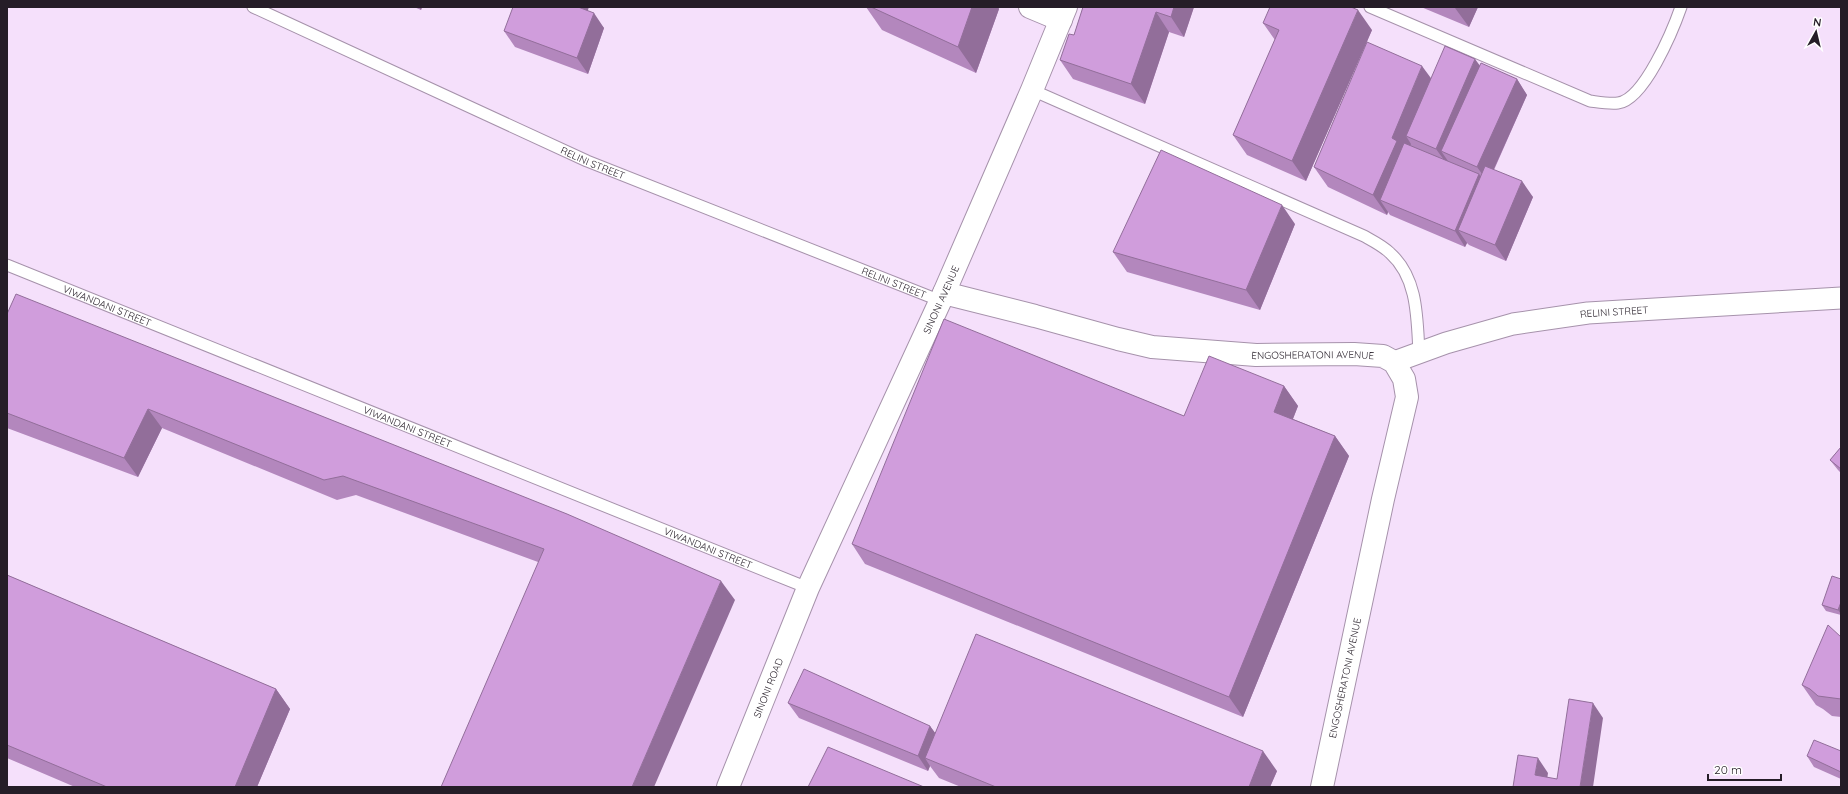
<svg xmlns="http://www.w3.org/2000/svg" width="1848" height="794" font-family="Quicksand,sans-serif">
	<rect width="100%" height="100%" fill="#f5e0fb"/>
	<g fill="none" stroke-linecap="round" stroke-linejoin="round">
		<defs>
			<g id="service">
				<path id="s1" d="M253,7L587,161L941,301"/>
				<path d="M1370,7L1590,101C1598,102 1609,104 1618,103C1644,100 1673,30 1681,7"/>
				<path d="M1032,90L1364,236C1373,241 1383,246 1390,253C1418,278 1417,318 1419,353"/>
				<path id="s2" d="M7,265L808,588"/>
			</g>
			<g id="minor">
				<path id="s3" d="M1394,362L1446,343L1513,324L1588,313L1841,298"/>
			</g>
			<g id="tertiary">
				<path d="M1030,7L1061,20"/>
				<path id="s4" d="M944,293L1035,316L1118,339L1152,347L1256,355L1354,354L1383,356L1394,362L1404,379L1407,397L1383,499L1322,787"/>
				<path id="s5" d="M728,787L808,588L944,293L1032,90L1066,7"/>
			</g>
		</defs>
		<use href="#service" stroke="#a692ab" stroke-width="13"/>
		<use href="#minor" stroke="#a692ab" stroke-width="23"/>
		<use href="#tertiary" stroke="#a692ab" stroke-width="24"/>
		<use href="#service" stroke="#fff" stroke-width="11"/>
		<use href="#minor" stroke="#fff" stroke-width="21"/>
		<use href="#tertiary" stroke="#fff" stroke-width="22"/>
	</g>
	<path fill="#b387bd" d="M414,7H422L421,10Z
		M866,7H998L999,9L976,73L882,30Z
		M1083,7H1194L1184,37L1169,32L1145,104L1073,79L1060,60L1074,35Z
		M1421,7H1478L1469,27Z
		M588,11L604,28L588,74L515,47L504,31Z
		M1263,23L1372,30L1306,181L1247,155L1233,135L1275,40Z
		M1480,66L1517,79L1527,95L1494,170L1533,197L1506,261L1469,245L1467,243L1465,247L1390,215L1388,212L1387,215L1328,187L1314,167L1431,79Z
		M1295,224L1260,310L1127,272L1113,252Z
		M7,314L735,600L538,562L356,495L337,500L162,428L138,477L7,428Z
		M1284,386L1298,406L1293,419L1335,436L1349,456L1243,717L865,564L852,544L1184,416Z
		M1841,447V473L1838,470L1830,460Z
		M7,575L276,689L290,709L257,787H75L7,758Z
		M1841,579V615L1826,611L1822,605Z
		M1841,636V717L1832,716L1823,709L1816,705L1802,685Z
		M788,703L930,726L935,733L1277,771L1270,787H961L939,778L930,766L928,771L799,718Z
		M1841,751V779L1814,767L1807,756Z"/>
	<path fill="#926e9a" d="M419,7H422L421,10Z
		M575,7H589L584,21Z
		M972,7H998L999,9L976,73L958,47Z
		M1174,7H1194L1184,37L1171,17Z
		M1456,7H1478L1469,27L1455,8Z
		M1358,10L1372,30L1306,181L1292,161Z
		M1156,12L1169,32L1145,104L1131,84Z
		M594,13L604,28L588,74L577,58Z
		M1475,59L1486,74L1441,151L1448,161L1447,164L1436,149Z
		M1422,66L1436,85L1406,136L1411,144L1407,155L1380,200L1388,212L1387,215L1373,195L1392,138Z
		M1517,79L1527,95L1488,182L1477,167Z
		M1479,174L1490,190L1458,230L1467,243L1465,247L1455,231Z
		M1522,181L1533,197L1506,261L1495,245Z
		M1282,205L1295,224L1260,310L1246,290Z
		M1284,386L1298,406L1288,431L1274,412Z
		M148,409L162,428L138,477L124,458Z
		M1335,436L1349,456L1243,717L1229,697Z
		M721,581L735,600L654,787H632Z
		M1841,602V614L1838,610Z
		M276,689L290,709L257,787H235Z
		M1593,703L1603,718L1593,787H1580Z
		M930,726L941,741L925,758L930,766L928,771L918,756Z
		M1263,751L1277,771L1270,787H1249Z
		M1538,758L1548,773L1546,787L1535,775Z"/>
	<path fill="#d09ddc" stroke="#926e9a" d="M513,7H578L594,13L577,58L504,31Z
		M871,7H972L958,47Z
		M1083,7H1174L1171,17L1156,12L1131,84L1060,60L1069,34L1074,35Z
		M1270,7H1351L1358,10L1292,161L1233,135L1279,30L1263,23Z
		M1367,42L1422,66L1392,138L1397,141L1373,195L1314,167Z
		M1445,46L1475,59L1436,149L1406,136Z
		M1481,63L1517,79L1477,167L1441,151Z
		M1404,143L1479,174L1455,231L1380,200Z
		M1161,150L1282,205L1246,290L1113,252Z
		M1485,166L1522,181L1495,245L1458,230Z
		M16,294L567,514L721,581L632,787H441L544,549L343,476L324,480L148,409L124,458L7,413V314Z
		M944,319L1184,416L1209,356L1284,386L1274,412L1335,436L1229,697L852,544Z
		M1841,447V469L1830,460Z
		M7,575L276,689L235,787H107L7,745Z
		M1832,576L1841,579V602L1838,610L1822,605Z
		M1828,625L1841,637V636V699L1818,696L1810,689L1802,685Z
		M976,634L1263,751L1249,787H996L925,758Z
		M804,669L930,726L918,756L788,703Z
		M1569,699L1593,703L1580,787H1513L1518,755L1538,758L1535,775L1557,779Z
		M1814,740L1841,751V772L1807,756Z
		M828,747L924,787H808Z"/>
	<g text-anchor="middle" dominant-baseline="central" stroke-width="3" stroke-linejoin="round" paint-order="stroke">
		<g font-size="10" fill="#251d27" stroke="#fff">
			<text stroke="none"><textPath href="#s1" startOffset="374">RELINI STREET</textPath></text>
			<text stroke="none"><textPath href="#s1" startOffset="698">RELINI STREET</textPath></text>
			<text stroke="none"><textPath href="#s5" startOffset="532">SINONI AVENUE</textPath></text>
			<text stroke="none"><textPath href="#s2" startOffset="108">VIWANDANI STREET</textPath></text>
			<text stroke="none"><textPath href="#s3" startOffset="227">RELINI STREET</textPath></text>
			<text stroke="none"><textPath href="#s4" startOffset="376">ENGOSHERATONI AVENUE</textPath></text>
			<text stroke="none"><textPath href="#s2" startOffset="432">VIWANDANI STREET</textPath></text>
			<text stroke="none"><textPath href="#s2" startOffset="756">VIWANDANI STREET</textPath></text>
			<text transform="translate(1345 678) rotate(-78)">ENGOSHERATONI AVENUE</text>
			<text stroke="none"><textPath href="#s5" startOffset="107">SINONI ROAD</textPath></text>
		</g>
	</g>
	<rect width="1848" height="794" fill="none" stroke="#251d27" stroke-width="16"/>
	<g transform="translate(1816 32) rotate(8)" stroke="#ffffff" stroke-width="3" paint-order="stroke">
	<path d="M0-3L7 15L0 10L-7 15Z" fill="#251d27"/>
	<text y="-6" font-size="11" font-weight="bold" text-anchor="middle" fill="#251d27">N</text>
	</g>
	<path d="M1708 774v6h73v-6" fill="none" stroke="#251d27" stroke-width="2"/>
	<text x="1714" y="774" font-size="12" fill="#251d27" stroke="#ffffff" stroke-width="3" paint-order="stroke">20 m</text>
</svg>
